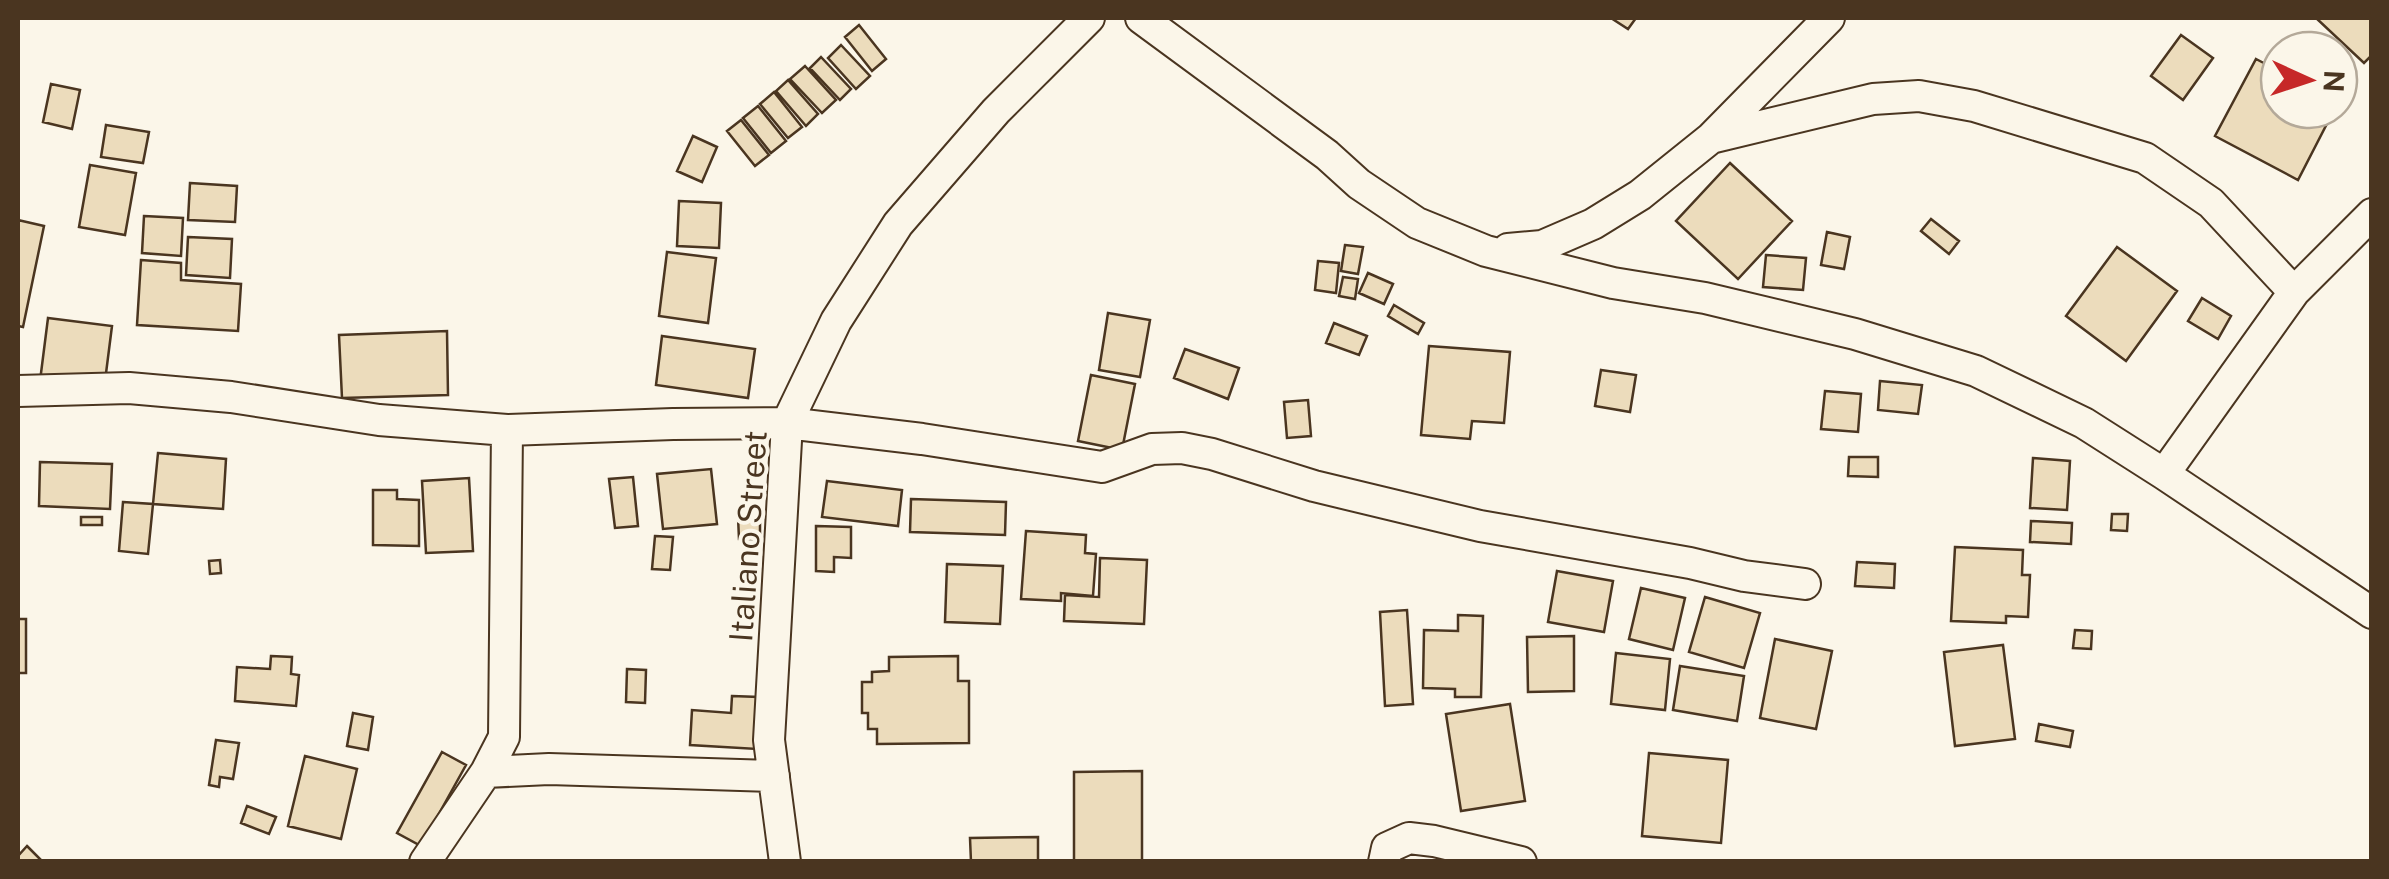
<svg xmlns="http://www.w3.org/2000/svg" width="2389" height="879" font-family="'Public Sans',sans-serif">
	<rect width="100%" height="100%" fill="#fbf6e9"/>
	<path fill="#ecdcbc" stroke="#4a3520" stroke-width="2.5" d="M1611,18H1636L1628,29Z
		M2316,18H2372V55L2364,63Z
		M859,25L886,59L872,71L845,37Z
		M2181,35L2213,58L2183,100L2151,76Z
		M841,45L870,76L856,89L828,58Z
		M821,57L851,89L840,100L810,68Z
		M2256,59L2279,71V110H2334L2298,180L2215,136Z
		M805,66L836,100L822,113L790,79Z
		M788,80L818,114L806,126L776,91Z
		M51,84L80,90L72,129L43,122Z
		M774,92L802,127L788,138L760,104Z
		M758,106L786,141L771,153L743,118Z
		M741,120L769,155L755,166L727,131Z
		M106,125L149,132L143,163L101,157Z
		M693,136L717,147L702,182L677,171Z
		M1730,163L1792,221L1738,279L1676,221Z
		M90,165L136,173L125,235L79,227Z
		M190,183L237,186L235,222L188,220Z
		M679,201L721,203L719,248L677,246Z
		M144,216L183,218L181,256L142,253Z
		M1931,219L1959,241L1949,254L1921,231Z
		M18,220L44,226L23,327L18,326Z
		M1827,232L1850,237L1844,269L1821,265Z
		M188,237L232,239L230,278L186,275Z
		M1345,245L1363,247L1358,274L1341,271Z
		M2117,247L2177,291L2126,361L2066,316Z
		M667,252L716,258L708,323L659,316Z
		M1766,255L1806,258L1803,290L1763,287Z
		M141,260L181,263V280L241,284L238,331L137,325Z
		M1318,261L1339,263L1336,293L1315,290Z
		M1368,273L1393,284L1384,304L1359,293Z
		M1343,277L1358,279L1355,299L1339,296Z
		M2202,298L2231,316L2218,339L2188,321Z
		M1394,305L1424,323L1418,334L1388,316Z
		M1108,313L1150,320L1140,377L1099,370Z
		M48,318L112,326L104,389L40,381Z
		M1334,323L1367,336L1359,355L1326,343Z
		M447,331L448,395L342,398L339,335Z
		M662,336L755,349L748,398L656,385Z
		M1429,346L1510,352L1504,423L1472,421L1470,439L1421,435Z
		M1185,349L1239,368L1228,399L1174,378Z
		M1601,370L1636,375L1630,412L1595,406Z
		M1091,375L1135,384L1122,450L1078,441Z
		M1880,381L1922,385L1918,414L1878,410Z
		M1825,391L1861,394L1858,432L1821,429Z
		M1308,400L1311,436L1287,438L1284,402Z
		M158,453L226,459L223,509L153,504Z
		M1849,457H1878V477L1848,476Z
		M2033,458L2070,461L2067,510L2030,508Z
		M40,462L112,464L110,509L39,506Z
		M711,469L717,524L663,529L657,474Z
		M633,477L638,526L615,528L609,479Z
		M469,478L473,551L426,553L422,481Z
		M827,481L902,490L898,526L822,517Z
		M373,490H397V499L419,500V546L373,545Z
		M911,499L1006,502L1005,535L910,532Z
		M123,502L153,504L148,554L119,551Z
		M2112,514H2128L2127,531L2111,530Z
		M81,517H102V525H81Z
		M738,517H760V539H739Z
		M2031,521L2072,523L2071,544L2030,542Z
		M816,526L851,527V558L834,557V572L816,571Z
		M1026,531L1086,535L1085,553L1096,554L1093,596L1061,593V601L1021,599Z
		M655,536L673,537L670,570L652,569Z
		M1955,547L2023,550L2022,575H2030L2028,617L2006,616V623L1951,621Z
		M1100,558L1147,560L1144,624L1064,621L1065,595L1099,597Z
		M220,560L221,573L210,574L209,561Z
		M1857,562L1895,564L1894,588L1855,586Z
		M947,564L1003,566L1000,624L945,622Z
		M1557,571L1613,581L1604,632L1548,622Z
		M1641,588L1685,598L1673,650L1629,639Z
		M1705,597L1760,613L1744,668L1689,652Z
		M1407,610L1413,704L1385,706L1380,612Z
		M1458,615L1483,616L1481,697H1455V689L1423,688L1424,630L1458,631Z
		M18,619H26V673H18Z
		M2075,630L2092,631L2091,649L2073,648Z
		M1574,636V691L1528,692L1527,637Z
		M1775,639L1832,651L1816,729L1760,718Z
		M2003,645L2015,739L1955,746L1944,652Z
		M1616,653L1670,659L1665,710L1611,704Z
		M271,656L292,657L291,674L299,675L296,706L235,701L237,667L270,669Z
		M958,656V681H969V743L877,744V729H868V713H862V682H872V672L889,671V657Z
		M1680,666L1744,676L1737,721L1673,710Z
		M627,669L646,670L645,703L626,702Z
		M732,696L759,697L757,749L690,745L692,710L731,713Z
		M1510,704L1525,801L1461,811L1446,714Z
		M353,713L373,717L368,750L347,746Z
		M2039,724L2073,731L2070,747L2036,741Z
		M216,740L239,743L233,779L220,777L219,787L209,785Z
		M442,752L466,765L421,846L397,833Z
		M1649,753L1728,760L1721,843L1642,836Z
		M305,756L357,769L341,839L288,826Z
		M1142,771V862H1074V772Z
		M247,806L276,817L269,834L241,823Z
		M1038,837V862H971L970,838Z
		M27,846L43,862H18V856Z"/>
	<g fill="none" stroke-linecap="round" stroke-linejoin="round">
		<defs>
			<path id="minor" d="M1141,18L1327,155L1359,184L1417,223L1486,251L1613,283L1705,298L1855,334L1976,371L2084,423L2164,474L2372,613
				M1711,138L1873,99L1919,96L1974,106L2145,158L2211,203L2294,292
				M1508,249L1542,246L1593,224L1640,195L1711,138L1829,18
				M18,391L129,388L231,397L379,420L507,430L673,424L787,423L922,439L1102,467L1152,449L1182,448L1212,454L1314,486L1480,526L1690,563L1744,576L1805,584
				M2164,474L2294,292L2372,214
				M486,772L549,769L774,776
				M425,862L486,772L504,737L507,430
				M785,862L769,740L787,423L836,321L898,224L996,111L1089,18
				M1384,862L1387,848L1409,838L1434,841L1521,862"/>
		</defs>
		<use href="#minor" stroke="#4a3520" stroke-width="34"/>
		<use href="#minor" stroke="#fbf6e9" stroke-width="30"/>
	</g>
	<g text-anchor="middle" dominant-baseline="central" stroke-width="8" stroke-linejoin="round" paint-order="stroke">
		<g font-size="32" fill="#4a3520" stroke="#fbf6e9">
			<text transform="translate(748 536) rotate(-86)">Italiano Street</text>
		</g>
	</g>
	<rect width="2389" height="879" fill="none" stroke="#4a3520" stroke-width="40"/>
	<g transform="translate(2309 80) rotate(93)"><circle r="48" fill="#fbf6e9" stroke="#b4a999" stroke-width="2.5"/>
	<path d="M0-8L18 38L0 25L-18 38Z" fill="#c62828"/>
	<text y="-15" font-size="28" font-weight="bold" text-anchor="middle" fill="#4a3520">N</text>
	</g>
</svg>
